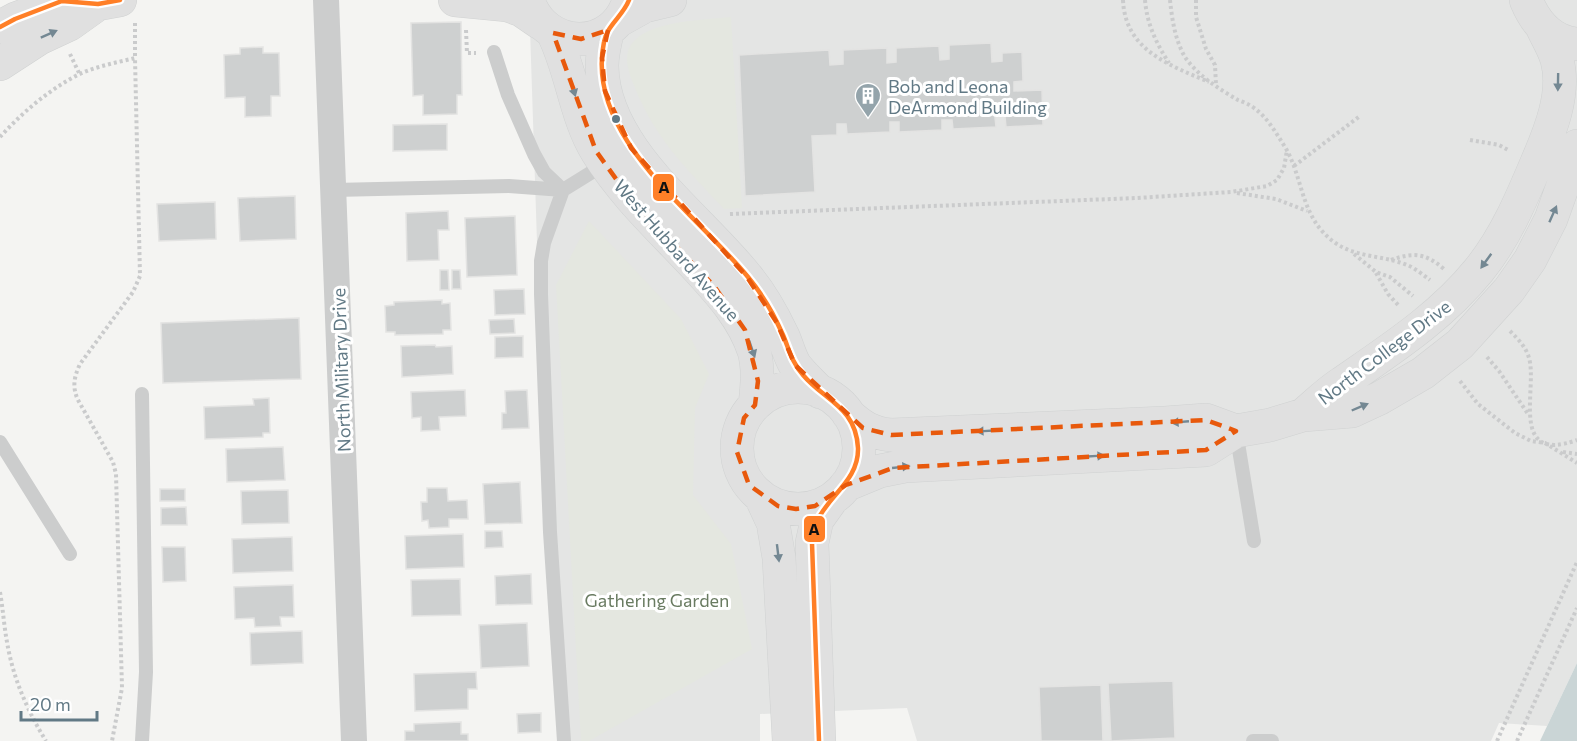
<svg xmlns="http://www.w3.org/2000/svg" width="1577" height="741" font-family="Commissioner,sans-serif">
	<rect width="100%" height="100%" fill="#f4f4f2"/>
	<path fill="#e4e5e4" d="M516,0H1577V663L1547,726L1499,723L1491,741H917L907,708L760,714V741H558L538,273L530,29Z"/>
	<path fill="#e4e7e0" d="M731,17L742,208L724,209C687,169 656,140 635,88C629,73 621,55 634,41C654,20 705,20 731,17Z
		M589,221L681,319L709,374L695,408L693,495L731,544L752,649L589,741H581L556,285Z"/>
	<path fill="#cad5d6" d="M1577,663V741H1540Z"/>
	<path fill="#ced0d0" stroke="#e3e3e2" stroke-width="1.5" d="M461,22L462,95H457V114L423,115V95L413,96L411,23Z
		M991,43L992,62L1002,61V53L1022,52L1023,81L1014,82V91L1042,90L1043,125L1006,127L1005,117H995L996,127L953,129L952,120H942V130L899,132V122H890V132L847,134L846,124H837V135L812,136L815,192L745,196L739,55L829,50L830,65L843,64V50L887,48V63L896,62V48L939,46L940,60L949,59V45Z
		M263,47V53H279L280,96H271V116L245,117V97L225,98L224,55L240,54V48Z
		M447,124V150L393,151V125Z
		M295,196L296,239L240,241L238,198Z
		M215,202L216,239L159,241L157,204Z
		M448,211L449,230H438L439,260L407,261L406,213Z
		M515,216L517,275L467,277L465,218Z
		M440,270H448L449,290H440Z
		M452,270H460L461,289H452Z
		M524,289L525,314L495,315L494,290Z
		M442,300V304L450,303L451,330H443V334L395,335V332H386L385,306L394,305V302Z
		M299,318L301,379L163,383L161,323Z
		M514,319L515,333L490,334L489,320Z
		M523,336V357L495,358V337Z
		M435,345L436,347L452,346L453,374L402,377L401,346Z
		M465,390L466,416L439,417L440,430L421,431V417L412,418L411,392Z
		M527,390L529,428L502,429V413H506L505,391Z
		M269,398L270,433H263V437L205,439L204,407L254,405L253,399Z
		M283,447L285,480L227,482L226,449Z
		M520,482L522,523L485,524L483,484Z
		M427,488H447L448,501L467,500L468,519H449V527L429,528L428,520L422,521L421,502H427Z
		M160,489H185V501H160Z
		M288,490L289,523L242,524L241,491Z
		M186,507L187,525H161V508Z
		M485,531H502L503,547L485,548Z
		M463,534L464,567L406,569L405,536Z
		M292,537L293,571L233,573L232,539Z
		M162,547H185L186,581L163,582Z
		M531,574L532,604L496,605L495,576Z
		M460,579L461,615L412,616L411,580Z
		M293,585L294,617H280L281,626L255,627L254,618L235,619L234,587Z
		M527,623L529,666L481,668L479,625Z
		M302,631L303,663L251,665L250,633Z
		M476,672L477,689H468V709L415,711L414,674Z
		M1173,681L1175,738L1111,741L1108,683Z
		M1101,685L1103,741H1041L1039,687Z
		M541,713V732L518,733L517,714Z
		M461,722V734H468V741H405V731H414V724Z"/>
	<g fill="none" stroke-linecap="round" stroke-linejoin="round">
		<defs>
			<path id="secondary" d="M455,0L507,5L521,10L540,23
				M528,0C545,51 613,53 629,0
				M1526,0C1535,22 1551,42 1577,44
				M618,21L645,6L670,0
				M0,27L15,19L62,1L98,4L120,0
				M608,30C605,42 602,54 602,66C603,150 699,216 747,277C762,295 773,315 783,336C787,345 790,357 795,365C802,375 812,383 820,392
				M553,33C572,71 575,116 597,152C624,196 663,231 698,269C720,293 743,318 754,351C759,369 757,387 755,405
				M0,64L40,38L70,24L98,4
				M737 448a61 61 0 1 1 122 0a61 61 0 1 1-122 0Z
				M848,414C862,427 872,433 891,435L1165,423L1206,420L1236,431
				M1303,415C1316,404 1328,392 1342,383C1391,349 1441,317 1479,270C1505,238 1521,200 1537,162C1550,132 1566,93 1557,60C1554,49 1547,38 1542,27
				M846,485L880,471L905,466L1206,450L1236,431L1270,425L1303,415L1352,411L1380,398L1423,373L1460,344L1509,290L1530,260L1551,219L1577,146
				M761,497L773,523L779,558L789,741
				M819,741L812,543L817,520L832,499"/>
		</defs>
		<use href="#secondary" stroke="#d0d2d2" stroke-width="34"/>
		<path stroke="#cacbcc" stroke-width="4" stroke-dasharray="3 3" stroke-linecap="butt" d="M1123,0C1125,50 1169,65 1209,82
			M1145,0C1147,24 1156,43 1169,63
			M1170,0C1172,19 1175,40 1185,57C1197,75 1219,89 1238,100C1243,102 1249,104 1254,108C1268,118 1276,133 1285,147C1304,179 1300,217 1334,242C1356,258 1383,255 1407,265C1415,268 1423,275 1430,280
			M1196,0V17L1206,49L1215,65L1216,85
			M135,23V58
			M466,30L467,53H476
			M70,54L80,75
			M0,137C21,114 45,93 72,78C91,67 115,63 135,58L140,276L133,292L80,364C74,377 72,387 78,400L113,462L116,474L122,688L112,741
			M1470,140L1499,145L1510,151
			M1294,166L1360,116
			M1237,193L1276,199L1307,211
			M730,214L1137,198L1231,192L1267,186L1277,180L1284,168L1287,150
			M1354,254L1376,272L1390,277L1413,296
			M1391,260C1414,252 1425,253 1444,269
			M1376,273L1388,294L1399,306
			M1510,331C1518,339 1526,347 1529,358C1538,388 1508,465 1577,440
			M1487,357L1499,371L1528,414
			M1460,381L1478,404L1515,433L1531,441L1545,443L1577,463
			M1563,452L1577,454
			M0,592C3,609 4,626 7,642C13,678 27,710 46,741
			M1497,741L1577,562
			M1517,741L1577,608"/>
		<path stroke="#cccdcd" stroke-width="14" d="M494,52L508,95L534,154L544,172L563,190
			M334,190L509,186L563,190L605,164
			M563,190L544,243L541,261V294L550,532L564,741
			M142,394L146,672L142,741
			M1236,431L1254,541
			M0,442L70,554
			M1253,741H1272"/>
		<path stroke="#cccdcd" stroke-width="26" d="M326,0L354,741"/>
		<use href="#secondary" stroke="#e0e0e0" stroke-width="33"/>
		<defs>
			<path id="bus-1" d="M629,0C623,16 607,25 604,42C584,136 696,213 748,277C762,294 774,314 783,335C789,349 792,363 803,375C825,401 856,407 858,448C859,480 829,495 817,521C814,528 813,536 812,543L819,741
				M0,27L15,19L62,1L98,4L120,0"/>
		</defs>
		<use href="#bus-1" stroke="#fff" stroke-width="9"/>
		<use href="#bus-1" stroke="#ff7f27" stroke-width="4.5"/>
	</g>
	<defs><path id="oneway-solid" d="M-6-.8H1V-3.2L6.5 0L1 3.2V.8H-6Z" transform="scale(1.5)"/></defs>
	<g fill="#748893">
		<use href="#oneway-solid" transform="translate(49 34) rotate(-24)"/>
		<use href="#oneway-solid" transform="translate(1558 82) rotate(91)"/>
		<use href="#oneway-solid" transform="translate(573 88) rotate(74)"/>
		<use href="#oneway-solid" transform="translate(1553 214) rotate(-66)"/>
		<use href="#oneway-solid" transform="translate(1486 261) rotate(126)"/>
		<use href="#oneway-solid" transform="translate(752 349) rotate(71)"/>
		<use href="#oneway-solid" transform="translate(1360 407) rotate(-23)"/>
		<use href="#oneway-solid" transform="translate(1180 422) rotate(175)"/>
		<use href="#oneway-solid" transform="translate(985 431) rotate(177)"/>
		<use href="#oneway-solid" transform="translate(1096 456) rotate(-3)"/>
		<use href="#oneway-solid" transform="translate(901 467) rotate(-6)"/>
		<use href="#oneway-solid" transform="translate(778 553) rotate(83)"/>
	</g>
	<path fill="none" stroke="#e8590c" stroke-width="4.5" stroke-dasharray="12 8" stroke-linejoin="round" d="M608,30L602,58L605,91L631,148L747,277L777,323L795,365L863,428L891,435L1206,420L1236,431L1206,450L893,468L846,485L815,506L796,509L778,506L749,485L737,452L744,418L755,405L758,381L745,330L714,286L629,197L596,151L553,33L581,39Z"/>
	<defs>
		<symbol id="building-pin" viewBox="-11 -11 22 30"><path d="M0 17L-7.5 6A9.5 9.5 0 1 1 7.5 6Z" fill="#94a4ab" stroke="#fff"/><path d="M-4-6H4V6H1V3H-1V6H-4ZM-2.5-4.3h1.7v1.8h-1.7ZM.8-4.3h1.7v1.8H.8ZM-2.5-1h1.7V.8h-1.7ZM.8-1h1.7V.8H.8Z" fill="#fff"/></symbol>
	</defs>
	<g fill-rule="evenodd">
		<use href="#building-pin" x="853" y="81" width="30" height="40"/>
	</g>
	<circle fill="#617985" stroke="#fff" stroke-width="2" cx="616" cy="119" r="5"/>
	<g text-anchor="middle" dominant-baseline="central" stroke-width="6" stroke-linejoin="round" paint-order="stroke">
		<g font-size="18" fill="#617985" stroke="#fff" text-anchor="start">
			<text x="888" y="86">Bob and Leona<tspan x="888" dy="21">DeArmond Building</tspan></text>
		</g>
		<g font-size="18" fill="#617985" stroke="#fff">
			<text transform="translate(677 250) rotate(49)">West Hubbard Avenue</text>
			<text transform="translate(1384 352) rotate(-37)">North College Drive</text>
			<text transform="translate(341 370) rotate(-92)">North Military Drive</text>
		</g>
		<g font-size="18" fill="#697b61" stroke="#fff">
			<text x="657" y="600">Gathering Garden</text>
		</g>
	</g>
	<g stroke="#fff" stroke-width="2">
		<rect x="652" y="173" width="23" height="29" rx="6" fill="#ff7f27"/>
		<rect x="803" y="515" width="23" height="28" rx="6" fill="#ff7f27"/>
	</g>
	<g font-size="16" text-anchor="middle" font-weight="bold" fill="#111">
		<text x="664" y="193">A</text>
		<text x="814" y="535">A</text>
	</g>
	<path d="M21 711v9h76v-9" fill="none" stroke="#617985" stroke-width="3"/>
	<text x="30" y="711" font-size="18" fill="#617985" stroke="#ffffff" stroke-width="4.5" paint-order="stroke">20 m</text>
</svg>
